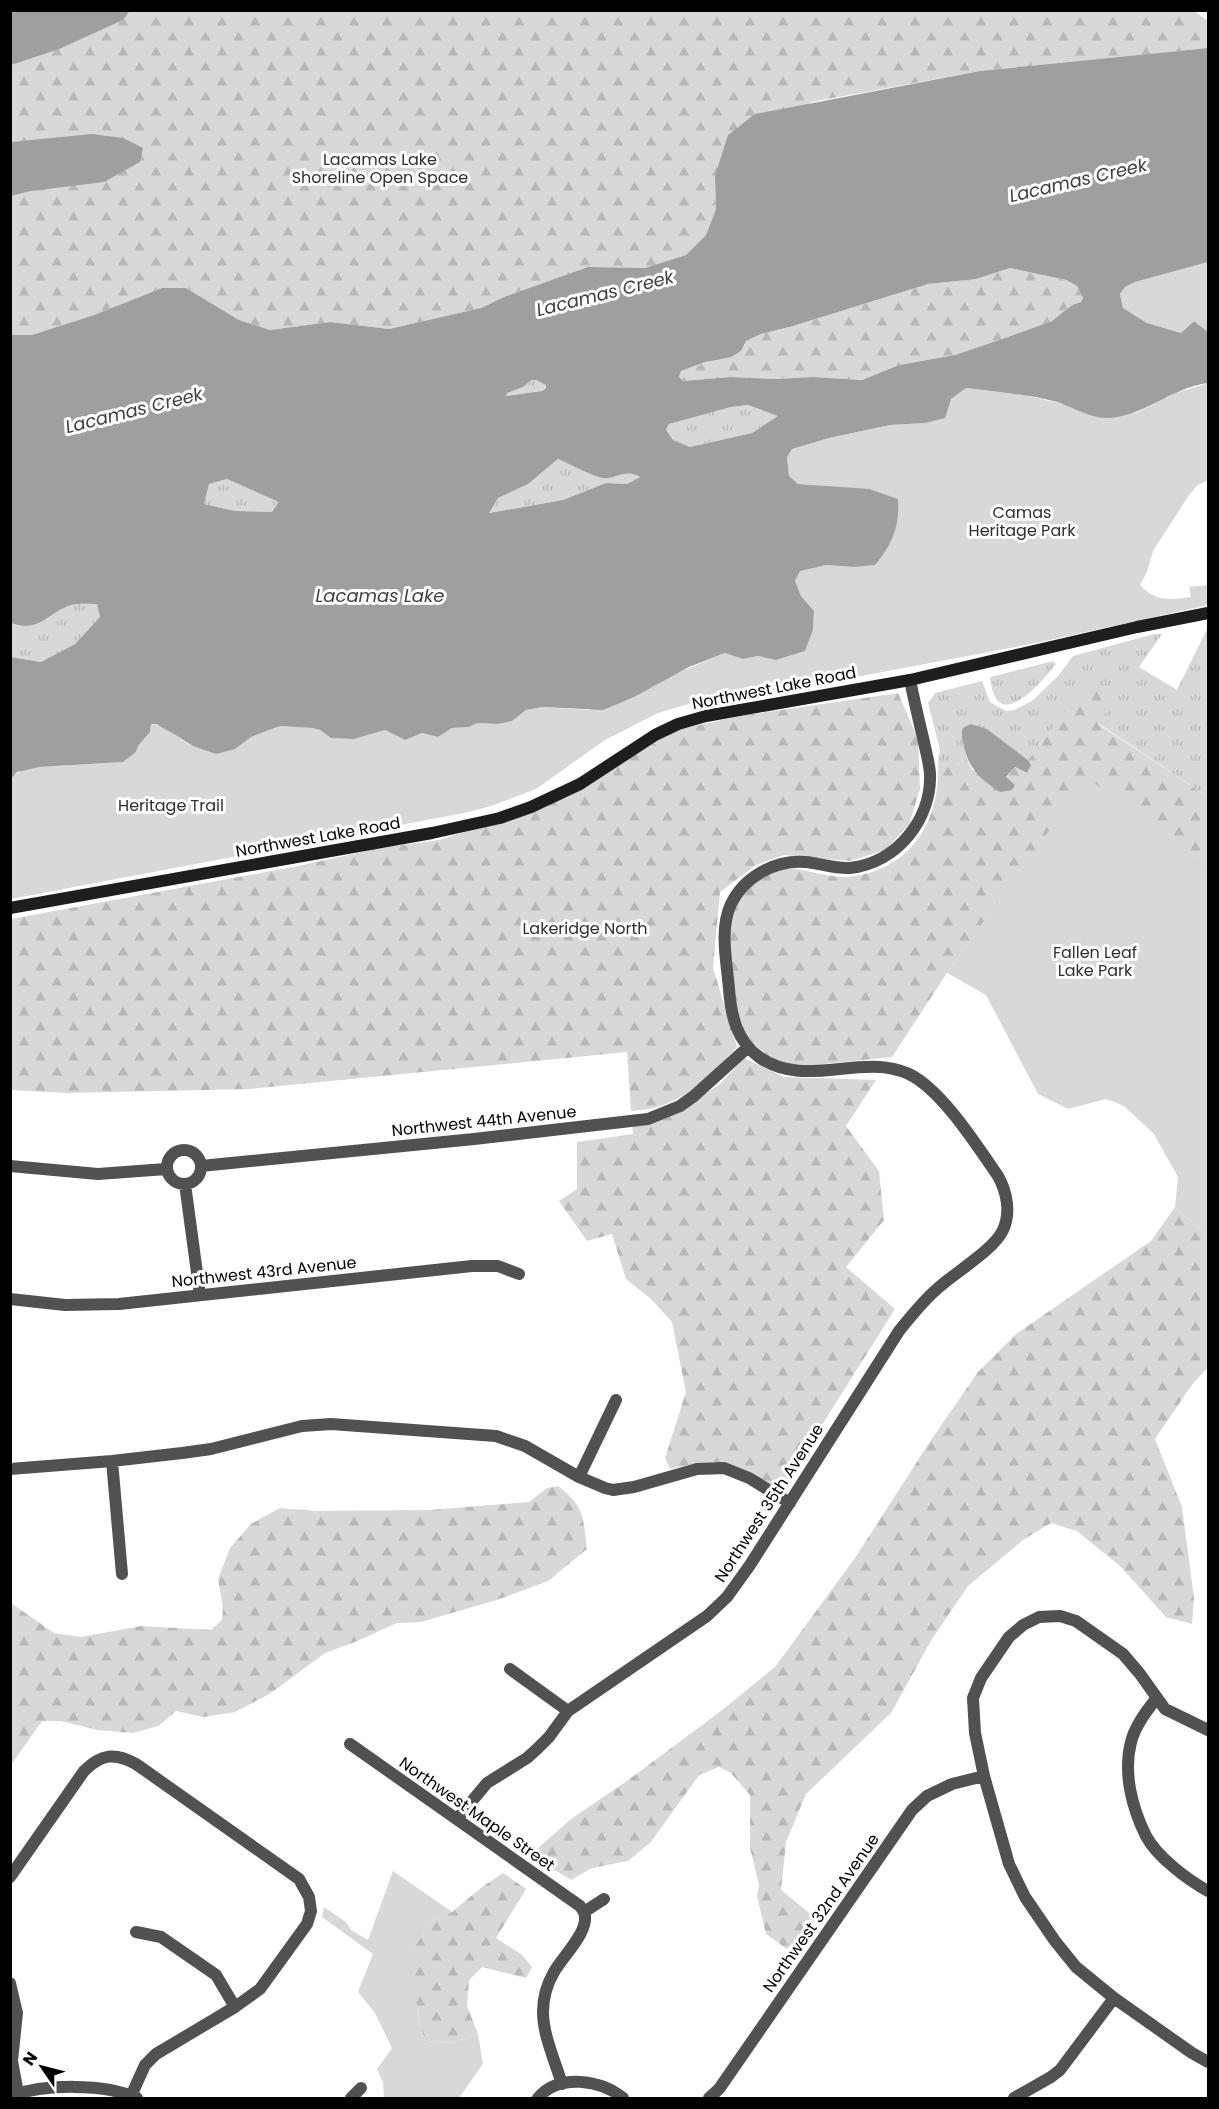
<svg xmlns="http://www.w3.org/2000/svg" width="1219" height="2109" font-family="Poppins,sans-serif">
	<defs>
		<pattern id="grass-tufts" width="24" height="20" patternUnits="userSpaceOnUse" patternTransform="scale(1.5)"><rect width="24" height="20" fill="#d8d8d8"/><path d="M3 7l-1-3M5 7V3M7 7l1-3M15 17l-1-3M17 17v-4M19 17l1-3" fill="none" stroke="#b8b8b8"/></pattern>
		<pattern id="forest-firs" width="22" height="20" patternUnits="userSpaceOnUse" patternTransform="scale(1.5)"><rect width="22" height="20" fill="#d8d8d8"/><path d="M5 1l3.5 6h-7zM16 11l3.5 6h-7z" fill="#b8b8b8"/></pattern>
	</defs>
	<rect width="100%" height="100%" fill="#fff"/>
	<path fill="url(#grass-tufts)" d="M531,380H536L547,385L542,391L506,396L507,393L523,387Z
		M748,405L779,416L752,433L690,447L673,440L666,430L669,424L731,407Z
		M558,459C568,463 594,477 603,478C616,479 627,468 640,477L627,484L606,483L563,500L488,513L498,498L528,484Z
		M227,479L280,502L273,512L235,511L204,504L209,484Z
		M98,604L100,617L75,644L41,662L11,657L10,623C38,633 46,615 68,606C76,603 89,604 98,604Z
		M1208,627V797L1098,723L1086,685L1028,760L987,729L961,733L967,759L957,765H938L940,750L928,703L935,693L982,681L990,702L1006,711L1014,710L1032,701L1058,676L1073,656L1154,634H1162L1139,667L1177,690Z
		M1053,661L1056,664C1039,685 996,736 990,677Z"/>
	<path fill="url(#forest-firs)" d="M1193,10L1208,21V48L980,71L811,102L715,176L716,209L706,235L686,255L646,268L588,267L504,297L481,308L389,329L330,322L270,330L239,320L186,288H162L94,315L32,335H11L10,196L31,191L45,140L11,142V65L123,20L130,11Z
		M1010,268L1065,280L1077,286L1083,298L1081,302L1072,305L1052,321L1008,337L955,355L899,365L862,380L813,377L775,379L730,377L683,381L679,377L681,371L741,351L746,341L761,334L793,326L928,284L976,279Z
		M1086,684L1113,702L1098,724L1208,797V866L1087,779L947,973L892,1057L795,1067C778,1063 761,1053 750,1039C732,1015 732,980 729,951C729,944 727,936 728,929C729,912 741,892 753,881C786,853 818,882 854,876C911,868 940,821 938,765H957L967,759L972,770L1006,778L1015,767L1026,773L1031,765L1028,760Z
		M898,693L918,739L920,789L909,825L885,850L850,861L784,855L756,865L720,892L713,968L737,1047C705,1081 680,1109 631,1111L627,1052L250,1089L65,1093L11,1090V919L298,866L380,848L439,840L546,807L676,730L740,716Z
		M744,1058L784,1077L876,1080L846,1126L879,1171L884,1220L846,1267L895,1309L781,1490C733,1463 727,1456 670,1469L665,1458L686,1392L672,1322L651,1299L626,1279L612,1234L587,1241L559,1201L577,1189V1142L633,1134L632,1124L678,1113L720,1084Z
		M1175,1207L1208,1236V1367L1191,1386L1155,1439L1182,1507L1194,1598L1192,1624L1166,1617L1121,1567L1077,1531L1051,1523L1023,1540L968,1586L932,1639L891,1713L806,1794L786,1842L781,1890L813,1916L803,1936L787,1949L766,1934L757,1896L759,1885L750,1848V1795L731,1773L719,1767L699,1775L651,1842L628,1861L592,1868L571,1880L530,1855L571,1819L627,1781L721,1711L775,1667L855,1558L931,1440L978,1372L1016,1334L1151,1241Z
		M558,1486C585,1507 583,1517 587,1549L548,1581L500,1599L421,1622L397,1623L355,1642L325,1653L271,1693L235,1712L203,1717L176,1711L158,1726L133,1733L97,1730L61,1721H42L11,1765V1603L54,1633L81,1637L141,1626L211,1630L222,1620L223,1608L218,1579L230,1548L251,1524L280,1508L315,1511L430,1510L479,1506L529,1502L547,1488Z
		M503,1873L526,1889L496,1938L522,1955L532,1967L526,1978L482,1967L469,1980L467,2006L478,2034C460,2041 444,2046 425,2040L420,2026L417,2006L407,1972L413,1949L432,1921L452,1912L482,1887Z"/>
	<path fill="#d8d8d8" d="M1208,262V332L1194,321L1181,333L1147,323L1123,308L1120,294L1125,287L1135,282Z
		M1208,383V480L1198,485L1189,495L1153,551L1147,572L1140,585C1156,602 1169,600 1191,597L1189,587L1208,585V605L1036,643L756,696L738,700L719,695L658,713L605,740L536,789L494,805L469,812L11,899L10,779C20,768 39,766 54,766C60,766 63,767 69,765L123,762L136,752L138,746L150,732L151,724C167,725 178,740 193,746C204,750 222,748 235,749L251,737L280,726L312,728L320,730L331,738L354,739L385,730L405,740L422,733L438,737L452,728L469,727L477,723L498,724L512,721L526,710L543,707L589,710L634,697L673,675L725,653L743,659L758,656L776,660L805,651L813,630L814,611L801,596L795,581L800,570L826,565L853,567L823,486L798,484L789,476L787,456L792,449L829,438L890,425L925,423L951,399L966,388L1024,395L1058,403L1136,413L1176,393Z
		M1087,778L1208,866V1236L1175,1207L1178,1177L1154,1134L1124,1106L1106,1099L1068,1109L1038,1094L986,995L947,973Z
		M393,1871L452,1912L432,1921L413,1949L408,1972L417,2006L420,2026L425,2040C444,2046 460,2041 478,2034L483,2064L459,2098H384L383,2082L377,2069L392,2048L375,2013L358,1992L373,1954L322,1917L324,1907L346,1922L351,1930L368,1940Z"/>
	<path fill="#9f9f9f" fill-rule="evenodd" d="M10,11L11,10L130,11L123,20L59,49L11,65Z
		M1208,48V262L1135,282L1125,287L1120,294L1123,308L1147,323L1181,333L1194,321L1208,332V383C1172,387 1143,418 1105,418C1091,418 1070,406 1057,402C1027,394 996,392 966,388L951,399L945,418L925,423L890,425L829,438L792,449L787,457L789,476L798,484L869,489L898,499C900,526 892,545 875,565L853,567L826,565L800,571L795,581L801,596L814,611L813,630L805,651L776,660L758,656L743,659L725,653L689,667L634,697L603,710L543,707L526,710L512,721L498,724L477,723L469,727L452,728L438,737L422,733L405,740L385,730L354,739L331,738L320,730L312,728L280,726L251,737L235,749L216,754L193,746L172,733L156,724H151L150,732L138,746L136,752L123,762L39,767L17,772L11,779V657L41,662L75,644L100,617L97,604C89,604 76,603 68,606C46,615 38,633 11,623V335H32L94,315L162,288H186L239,320L270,330L330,322L389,329L481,308L504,297L588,267L645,268L686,255L706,235L716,209L715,176L728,135L755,114L980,71ZM1010,268L1066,280L1077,286L1083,298L1081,302L1072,305L1052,321L1008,337L955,355L899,365L862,380L813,377L775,379L730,377L683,381L679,377L681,371L706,362L731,357L741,351L746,341L761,334L793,326L928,284L976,279ZM531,380H536L546,385V388L542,391L506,396L507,393L523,387ZM748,405L778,416L752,433L690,447L673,440L666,430L669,424L731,407ZM558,459C568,463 594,477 603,478C616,479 627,468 640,477L627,484L606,483L563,500L489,513L498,498L528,484ZM227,479L279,502L272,512L235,511L204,504L209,484Z
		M92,134L123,138L143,148L140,162L104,182L31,191L11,196V142Z
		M971,724L987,729L1028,760L1031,765L1027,773L1015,767L1006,777L1015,785L1012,790L1000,792C981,780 969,769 964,747C963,740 960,735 963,728Z"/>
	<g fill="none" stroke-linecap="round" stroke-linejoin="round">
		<path stroke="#515151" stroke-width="12" d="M167 1167a17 17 0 1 1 34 0a17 17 0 1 1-34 0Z
			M10,1166L98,1174L166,1169
			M201,1166L474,1139L648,1119L680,1106L694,1096L747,1048
			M185,1184L200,1295
			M10,1299L65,1305L119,1304L472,1266H498L519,1274
			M112,1461L122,1574
			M10,1469L112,1461L182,1453L211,1449L302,1426L331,1424L496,1436L525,1446L579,1477L605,1488L613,1490L634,1487L697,1469L724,1468L749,1478L790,1503
			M579,1477L616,1400
			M510,1669L568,1711
			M1157,1698C1146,1711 1135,1726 1131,1742C1123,1773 1132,1808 1146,1836C1157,1857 1188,1880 1208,1891
			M1208,1730L1165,1709L1140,1674L1123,1654L1076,1621L1060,1616L1039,1617L1023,1625L1009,1637L981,1678L973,1698L975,1733L984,1776L1009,1864L1025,1897L1055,1941L1076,1967L1114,1998L1192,2053L1208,2062
			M350,1744L580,1906L584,1912
			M457,1819L487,1783L527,1758L537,1749L549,1737L568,1711L707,1616L727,1597L750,1565L899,1331C911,1316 923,1301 937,1289C954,1273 994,1250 1003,1230C1011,1213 1007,1192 998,1176C977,1146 942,1090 909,1074C861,1052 805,1090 759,1057C737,1041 731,1016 729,989C727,962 719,930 731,904C744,877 774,860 805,862C820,863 834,869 850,868C897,863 932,819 930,773C929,762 926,752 924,742C919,721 914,700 910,680
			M10,1877L84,1771C101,1754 115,1752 136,1764L299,1879L309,1897L311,1911L307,1924L260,1989L235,2007L156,2054L145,2065L131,2096
			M136,1932L161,1937L216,1975L235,2007
			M10,1983L17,2013L12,2061L18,2093
			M562,2084C555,2061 543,2035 543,2012C543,1998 547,1984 554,1972C563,1956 591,1930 584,1912L604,1899
			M10,2096C44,2084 105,2083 137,2098
			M351,2098L361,2088
			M538,2098C559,2073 601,2080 623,2098
			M709,2098L719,2089L912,1810L927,1796L952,1784L984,1776
			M1014,2098L1051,2077L1060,2070L1114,1998"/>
		<path stroke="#1e1e1e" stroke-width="12" d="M10,908L432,833L500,818L531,807L580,784L655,735L678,724L706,716L910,680L1137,627L1208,613"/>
	</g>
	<g text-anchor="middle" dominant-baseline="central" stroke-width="6" stroke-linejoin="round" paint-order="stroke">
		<g font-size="16" fill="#2f2f2f" stroke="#fff">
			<text x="380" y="159">Lacamas Lake<tspan x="380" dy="18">Shoreline Open Space</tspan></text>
			<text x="1022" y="512">Camas<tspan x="1022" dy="18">Heritage Park</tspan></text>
			<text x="171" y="805">Heritage Trail</text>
			<text x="585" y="928">Lakeridge North</text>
			<text x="1095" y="952">Fallen Leaf<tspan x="1095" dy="18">Lake Park</tspan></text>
		</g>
		<g font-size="16" fill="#000" stroke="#fff">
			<text transform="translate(774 688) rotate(-11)">Northwest Lake Road</text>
			<text transform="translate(318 837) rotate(-10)">Northwest Lake Road</text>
			<text transform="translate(484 1121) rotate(-6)">Northwest 44th Avenue</text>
			<text transform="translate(264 1272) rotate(-6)">Northwest 43rd Avenue</text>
			<text transform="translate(769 1503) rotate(-57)">Northwest 35th Avenue</text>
			<text transform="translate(477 1814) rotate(35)">Northwest Maple Street</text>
			<text transform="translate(821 1913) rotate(-55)">Northwest 32nd Avenue</text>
		</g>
		<g font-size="18" font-style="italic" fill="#404040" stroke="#fff">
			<text transform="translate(1078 180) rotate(-13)">Lacamas Creek</text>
			<text transform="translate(605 293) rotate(-14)">Lacamas Creek</text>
			<text transform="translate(134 410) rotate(-14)">Lacamas Creek</text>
			<text x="380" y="595">Lacamas Lake</text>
		</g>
	</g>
	<rect width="1219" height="2109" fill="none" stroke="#000000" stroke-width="24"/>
	<g transform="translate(42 2067) rotate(305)" stroke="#ffffff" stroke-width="4.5" paint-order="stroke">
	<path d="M0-4.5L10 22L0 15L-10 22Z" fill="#000000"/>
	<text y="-9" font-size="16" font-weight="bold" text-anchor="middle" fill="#000000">N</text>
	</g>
</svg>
